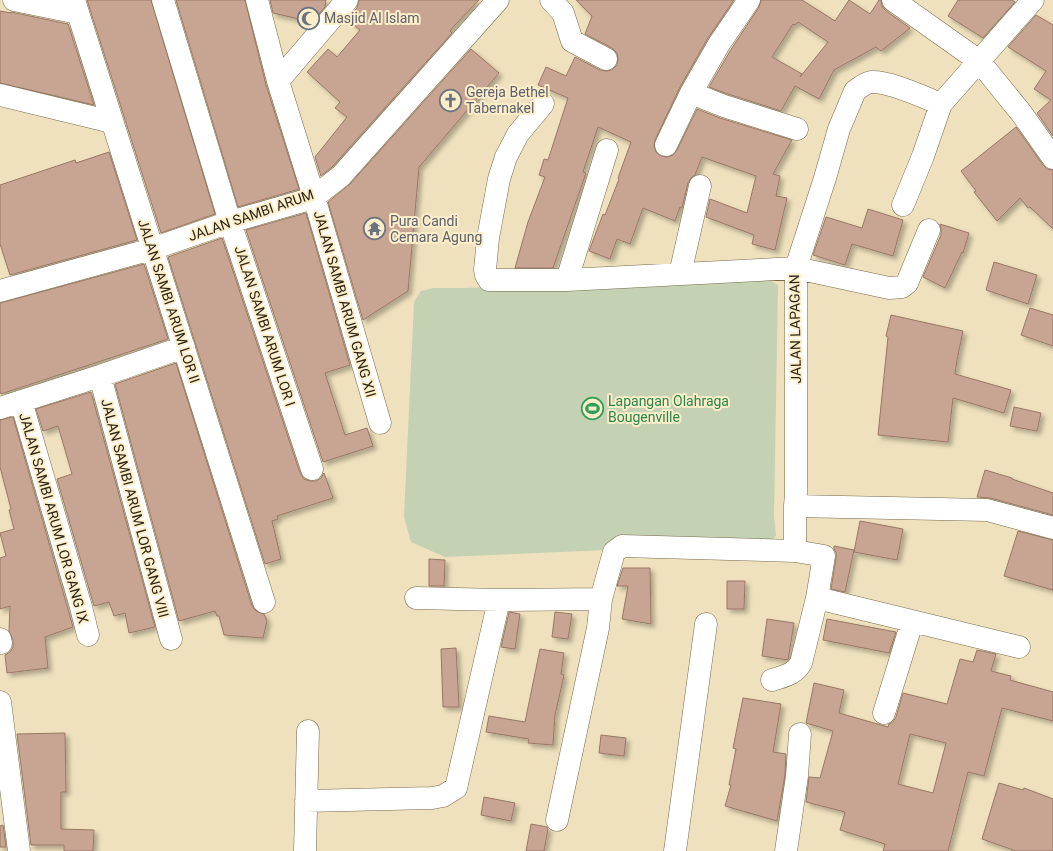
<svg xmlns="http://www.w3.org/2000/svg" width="1053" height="851" font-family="Roboto,sans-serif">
	<defs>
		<filter id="shadow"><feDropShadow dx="3.5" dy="3.5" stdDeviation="2" flood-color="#0004"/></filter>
	</defs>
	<rect width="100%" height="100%" fill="#efe1bd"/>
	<path fill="#c4d1b3" d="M744,275L763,277L778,285L774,516L776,536L768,543L445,557L411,542L404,517L414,302L421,291L433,288H466Z"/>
	<path fill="#c8a492" stroke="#997765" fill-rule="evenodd" filter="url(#shadow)" d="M87,0H151L215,214L161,233Z
		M176,0H245L266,85L299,189L238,207Z
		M270,0H326L325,7L312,22L273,13Z
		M359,0H479L454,26L450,31L452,33L332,167L321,176L315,157L347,117L335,108L340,102L307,72L328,49L337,57L360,30L347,19L357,8Z
		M576,0H734L708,38L680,87L655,140L654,146L656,152L661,156L667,157L673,155L677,150L697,109L720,118L792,140L773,174L780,176L776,196L787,198L775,250L752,244L754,235L706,217L710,199L747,213L756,176L702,157L695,175L691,178L688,183L682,208L680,207L675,221L643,208L630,244L617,239L610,259L589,251L603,214L605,215L619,179L618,178L631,142L598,127L583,172L586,173L553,268H515L528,222L545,177L539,175L544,159L548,160L568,98L538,85L546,67L566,76L575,57L600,70L607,71L612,70L617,65L618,59L617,53L612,48L585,34L592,16Z
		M761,0H802L835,21L849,0L870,14L879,0H881L882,6L885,10L910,28L881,51L876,47L834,70L819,99L795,86L781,111L728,94L709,87L730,51L759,7ZM798,22L828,42L800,77L802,74L772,57L793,24L795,25Z
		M958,0H1012L1015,2L983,38L948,16Z
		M0,11L11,13V12L68,24L94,105L0,83Z
		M1036,15L1053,25V136L1037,113L1051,100L1034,89L1046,71L1008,47Z
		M471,49L499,73L419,167L408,291L363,320L328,202L350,184Z
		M1016,127L1043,165L1047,169L1053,170V229L1030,207L1028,208L1020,198L997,221L974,192L976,191L961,171Z
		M109,152L137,240L10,275L0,244V185L75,160L76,163Z
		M868,209L903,220L893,256L852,244L845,265L813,255L826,217L862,228Z
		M306,213L350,365L325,373L345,435L367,428L373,446L323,462L246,230Z
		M940,224L969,233L963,253L962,252L945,288L923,277L941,235V229Z
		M222,238L300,473L304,479L310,481H316L321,478L324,473L333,498L277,516L278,519L272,521L281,559L265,564L168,257Z
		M994,262L1037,275L1028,304L986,290Z
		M144,264L168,339L1,394L0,391V303Z
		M1030,308L1053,315V346L1021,335Z
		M891,315L963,331L957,360L955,374L1011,390L1004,413L953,398L948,442L878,435L888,337L886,336Z
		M176,363L252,606L256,611L264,614L267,621L263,638L224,635L219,616H217L215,611L179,621L115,384Z
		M91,392L155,627L129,633L125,613L114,616L109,602L94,606L57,479L72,474L58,426L43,431L36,409Z
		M1014,407L1041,413L1037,431L1010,426Z
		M13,417L73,627L45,637L48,668L7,673L5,655L10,652L13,647V640L9,631L10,606L0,609V558L6,556L0,533L14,529L9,510L11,509L0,467V420Z
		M985,470L1012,478V479L1053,493V515L990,498L977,497Z
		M860,521L903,529L897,560L854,552Z
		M1018,531L1053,540V590L1004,576Z
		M834,546L854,550L845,592L831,589L836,558V552L834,549Z
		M429,559L445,560L444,586H429Z
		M623,568H650L651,624L622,619L628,586H617Z
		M727,581H745L744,609H727Z
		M509,612L520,614L515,649L501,647Z
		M555,612L572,614L568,639L552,637Z
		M767,619L794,623L788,660L762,656Z
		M827,619L896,632L889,653L823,640Z
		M456,648L459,707H443L441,649Z
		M540,649L564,653L561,674L564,675L555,715L553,745L528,743L529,739L486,732L489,716L525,722Z
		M977,650L996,654L991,671L1011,676L1010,680L1053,692V721L1002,708L984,776L968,772L948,851H883L885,844L840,830L845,812L806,802L809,777L820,778L833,731L806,723L814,683L844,690L839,713L888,727L889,724L893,722L896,717L903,693L947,704L960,659L973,662ZM910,734L946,743L933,793L898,784Z
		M743,698L781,704L773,752L786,754L785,775L777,821L725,806L731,785H729L736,749L733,748Z
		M65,733L66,792H61V829L94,830L93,851H64V845H31L17,734Z
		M601,735L626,738L624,756L599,753Z
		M999,783L1023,790L1024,788L1053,799V851H1016L982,839Z
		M484,797L515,803L511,821L481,815Z
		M531,824L547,827L548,829L544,851H526Z
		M3,825L6,847H0V826Z"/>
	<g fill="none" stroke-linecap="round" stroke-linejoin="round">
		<defs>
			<path id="minor" d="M14,0L78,13
				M74,0L264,602
				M163,0L230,222L312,469
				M257,0L278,81L314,197L380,423
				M551,0L563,13L572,41L606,59
				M893,0L979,61L1022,114L1053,158
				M278,81L347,0
				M691,93L724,106L797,129
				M0,95L112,122
				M543,104L518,134L506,157L499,179L488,238L485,270L486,275L489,280H567L796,268V493L795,506L987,510L1053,528
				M666,145L691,93L719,44L749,0
				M903,205L923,156L941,104
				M929,230L907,283L902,287L889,288L796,268L825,178L839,129L855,91C860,87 865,83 871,82C890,81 923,97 941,104L1033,0
				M680,274L700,186
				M567,280L607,150
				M0,291L152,249L230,222L303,201L314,197L341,176L498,0
				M100,376L171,639
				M21,401L81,607L88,635
				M0,408L100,376L184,347
				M416,598L499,600L601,599
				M817,598L1019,647
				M0,639L1,643
				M772,680C784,676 794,675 801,663L817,598L824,556L795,551V506
				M0,702L19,851
				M884,713L912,622
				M306,801L432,798L443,796L456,788L499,600
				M557,820L598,628L601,599L614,552L622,546L795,551
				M305,851L308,731
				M675,851L706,624
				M786,851L797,776L800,734"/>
		</defs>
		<use href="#minor" stroke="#776a4a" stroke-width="23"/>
		<use href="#minor" stroke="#fff" stroke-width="22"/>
	</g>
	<defs>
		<symbol id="mosque-ring" viewBox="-11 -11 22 22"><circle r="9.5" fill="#fdeec9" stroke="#6b7280" stroke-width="1.5"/><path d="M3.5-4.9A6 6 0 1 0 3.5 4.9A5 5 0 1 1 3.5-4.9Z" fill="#6b7280"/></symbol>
		<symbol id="church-ring" viewBox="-11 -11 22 22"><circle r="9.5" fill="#fdeec9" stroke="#6b7280" stroke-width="1.5"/><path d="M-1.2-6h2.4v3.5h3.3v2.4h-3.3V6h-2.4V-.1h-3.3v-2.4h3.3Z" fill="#6b7280"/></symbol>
		<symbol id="temple-ring" viewBox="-11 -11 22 22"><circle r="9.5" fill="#fdeec9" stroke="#6b7280" stroke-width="1.5"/><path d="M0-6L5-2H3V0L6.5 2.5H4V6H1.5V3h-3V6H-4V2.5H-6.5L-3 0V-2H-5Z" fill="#6b7280"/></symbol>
		<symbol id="stadium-ring" viewBox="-11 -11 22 22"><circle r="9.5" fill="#fdeec9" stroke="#2e9e5b" stroke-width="1.5"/><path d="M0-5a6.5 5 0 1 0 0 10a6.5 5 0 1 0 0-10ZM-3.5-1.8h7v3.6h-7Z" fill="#2e9e5b"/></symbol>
	</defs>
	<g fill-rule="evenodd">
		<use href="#mosque-ring" x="296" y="6" width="25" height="25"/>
		<use href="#church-ring" x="438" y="88" width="25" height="25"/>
		<use href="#temple-ring" x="362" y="216" width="25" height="25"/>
		<use href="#stadium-ring" x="580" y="396" width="25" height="25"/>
	</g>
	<g text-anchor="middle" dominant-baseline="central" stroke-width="4" stroke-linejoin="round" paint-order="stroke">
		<g font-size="14" fill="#5b616d" stroke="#fdeec9" text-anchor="start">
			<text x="324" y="18">Masjid Al Islam</text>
			<text x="466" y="92">Gereja Bethel<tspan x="466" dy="16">Tabernakel</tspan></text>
			<text x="390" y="221">Pura Candi<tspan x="390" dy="16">Cemara Agung</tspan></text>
		</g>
		<g font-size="14" fill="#2a2417" stroke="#fdeec9">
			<text transform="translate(251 215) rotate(-19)">JALAN SAMBI ARUM</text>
			<text transform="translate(169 301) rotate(72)">JALAN SAMBI ARUM LOR II</text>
			<text transform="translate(345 304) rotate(74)">JALAN SAMBI ARUM GANG XII</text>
			<text transform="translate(265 326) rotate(72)">JALAN SAMBI ARUM LOR I</text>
			<text transform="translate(795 329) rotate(-91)">JALAN LAPAGAN</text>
			<text transform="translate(135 508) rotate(75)">JALAN SAMBI ARUM LOR GANG VIII</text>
			<text transform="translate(54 518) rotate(74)">JALAN SAMBI ARUM LOR GANG IX</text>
		</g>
		<g font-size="14" fill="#27864d" stroke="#fdeec9" text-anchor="start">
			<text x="608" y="401">Lapangan Olahraga<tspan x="608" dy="16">Bougenville</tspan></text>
		</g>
	</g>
</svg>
